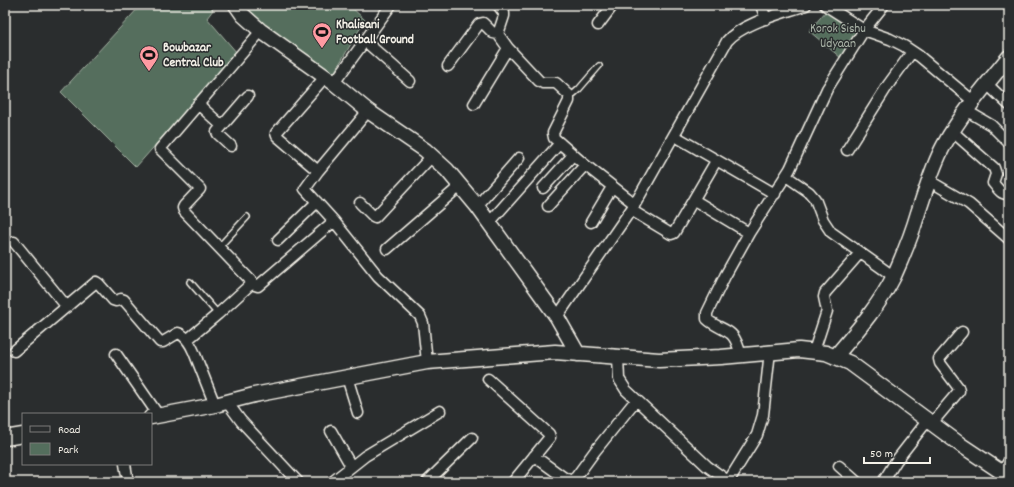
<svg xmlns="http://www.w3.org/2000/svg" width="1014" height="487" font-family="Dekko,sans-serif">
	<rect width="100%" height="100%" fill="#2a2d2e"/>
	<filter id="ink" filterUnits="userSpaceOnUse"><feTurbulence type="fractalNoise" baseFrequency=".025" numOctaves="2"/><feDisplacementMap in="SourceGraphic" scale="8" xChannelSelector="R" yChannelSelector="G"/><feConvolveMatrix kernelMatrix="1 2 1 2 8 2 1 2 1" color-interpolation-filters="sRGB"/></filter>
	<g filter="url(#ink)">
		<path fill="#546e5d" stroke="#a4b0a2" d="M141,5H208L213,10L207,18L237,53L136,167L61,92Z
			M241,5H349L365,20L331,78Z
			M826,11L857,32L841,58L809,31Z"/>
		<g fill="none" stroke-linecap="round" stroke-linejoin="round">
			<defs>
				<path id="lane" d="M570,97L579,89L599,66
					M219,247L247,217
					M190,282L218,314"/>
				<path id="street" d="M498,5L504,13V16L498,34L508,48L539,81L543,83H556L569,95V101L553,133L554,138L585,165L635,204
					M761,5L766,19
					M825,5L864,30L890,39L904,46L919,56L973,101
					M598,25L613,5
					M261,31L160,149L200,189L184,206L183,208L184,211L255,285L258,286L334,221
					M365,41L410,81
					M448,66L479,24L483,23L493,33L498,34
					M334,83L391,5
					M987,84L1009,105
					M198,104L221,125
					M474,104L508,48
					M368,111L318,171L305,189L334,221L378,276L420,316L423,323L427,362
					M967,111L991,125L1009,143
					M953,132L994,168L996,174L993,183C997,187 1000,194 1007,194L1009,191
					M675,136L775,194
					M231,146L218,134L217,132L248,96
					M847,150L888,85L912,52
					M318,171L277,136L276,133L325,77
					M786,176L809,192L815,199L823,220L831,232L893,276
					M928,180L969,204L1009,239
					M543,188L573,155
					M694,200L749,233
					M360,203L373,216L375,217L432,156
					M477,206L519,158
					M548,206L585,165
					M631,210L671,234L674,233L716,161
					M591,222L612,187
					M489,223L560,143
					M278,240L317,202
					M14,242L67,307
					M387,249L460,186
					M557,317L635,204L727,41C742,23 784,13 806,5
					M187,340L218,314L252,283
					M14,351L96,282L99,284L113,300L116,301L121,299L124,300L160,342H163L178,333C185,335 191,345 194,352L215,405
					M814,351L827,311L824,297L825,293L860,253
					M116,354L159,416
					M741,354C738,348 737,339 731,334C724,328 714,326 707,319V313L725,276L749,233L790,169L827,89L864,30L884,5
					M618,357L619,379L626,390L707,466L728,481
					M347,377L358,413
					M488,379L549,434L550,437L513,482
					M227,402L241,421L298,482
					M932,423L959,391L958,387L940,363L939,359L962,332
					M331,431L351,466
					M534,456L563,477L571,481L576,477L595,451L636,400
					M125,464L128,482
					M839,466L857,482
					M332,482L365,456L440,411
					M427,482L472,438
					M728,482L757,435L763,415L770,351
					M883,482L896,461L928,420
					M998,482L1002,472L1009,461"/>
				<path id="secondary" d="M236,5L243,15L261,31L334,83L368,111L425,150L447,170L477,206L557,317L578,354
					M835,357C856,332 879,306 894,276C903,256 912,234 918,213C926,190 932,167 944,145C962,113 986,85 1009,57
					M151,417L215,405L254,395L427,362L555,352L659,360L721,357L799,350L826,353L850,363L961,445L1009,477
					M5,438L23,435"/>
			</defs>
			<use href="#lane" stroke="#f4f1e8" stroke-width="8"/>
			<use href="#street" stroke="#f4f1e8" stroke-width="13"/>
			<use href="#secondary" stroke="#f4f1e8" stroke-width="17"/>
			<use href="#lane" stroke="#2a2d2e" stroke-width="5"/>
			<use href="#street" stroke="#2a2d2e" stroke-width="10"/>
			<use href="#secondary" stroke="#2a2d2e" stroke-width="14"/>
		</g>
	</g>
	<defs>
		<symbol id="stadium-pin" viewBox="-11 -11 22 30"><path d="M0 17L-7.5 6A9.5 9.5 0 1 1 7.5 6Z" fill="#ff9aa2" stroke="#2a2d2e"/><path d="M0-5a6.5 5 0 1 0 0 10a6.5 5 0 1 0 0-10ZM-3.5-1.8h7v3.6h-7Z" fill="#111"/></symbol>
	</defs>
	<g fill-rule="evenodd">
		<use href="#stadium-pin" x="311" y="21" width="22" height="30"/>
		<use href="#stadium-pin" x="138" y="44" width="22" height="30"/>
	</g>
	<g text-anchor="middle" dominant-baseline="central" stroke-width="3" stroke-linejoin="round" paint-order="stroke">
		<g font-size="13" font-weight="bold" fill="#f4f1e8" stroke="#2a2d2e" text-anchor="start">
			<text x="336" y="25">Khalisani<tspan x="336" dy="15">Football Ground</tspan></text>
			<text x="163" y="48">Bowbazar<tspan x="163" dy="15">Central Club</tspan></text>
		</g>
		<g font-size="13" fill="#acb6a9" stroke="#2a2d2e">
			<text x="838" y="29">Korok Sishu<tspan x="838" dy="15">Udyaan</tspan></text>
		</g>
	</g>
	<rect width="1014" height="487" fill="none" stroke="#2a2d2e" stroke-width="20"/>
	<rect x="10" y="10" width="994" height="467" fill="none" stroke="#f4f1e8" stroke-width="1.5" filter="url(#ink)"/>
	<rect x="22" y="413" width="130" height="52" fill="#2a2d2e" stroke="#7b7b78"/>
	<rect x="30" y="426" width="20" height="6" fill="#2a2d2e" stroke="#7b7b78"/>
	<text x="58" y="433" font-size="12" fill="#f4f1e8">Road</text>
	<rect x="30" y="443" width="20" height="12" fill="#546e5d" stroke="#7b7b78"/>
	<text x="58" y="453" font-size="12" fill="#f4f1e8">Park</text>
	<path d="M864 457v6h66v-6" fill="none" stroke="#f4f1e8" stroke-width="2"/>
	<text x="870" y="457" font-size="12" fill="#f4f1e8" stroke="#2a2d2e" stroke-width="3" paint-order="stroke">50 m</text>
</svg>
